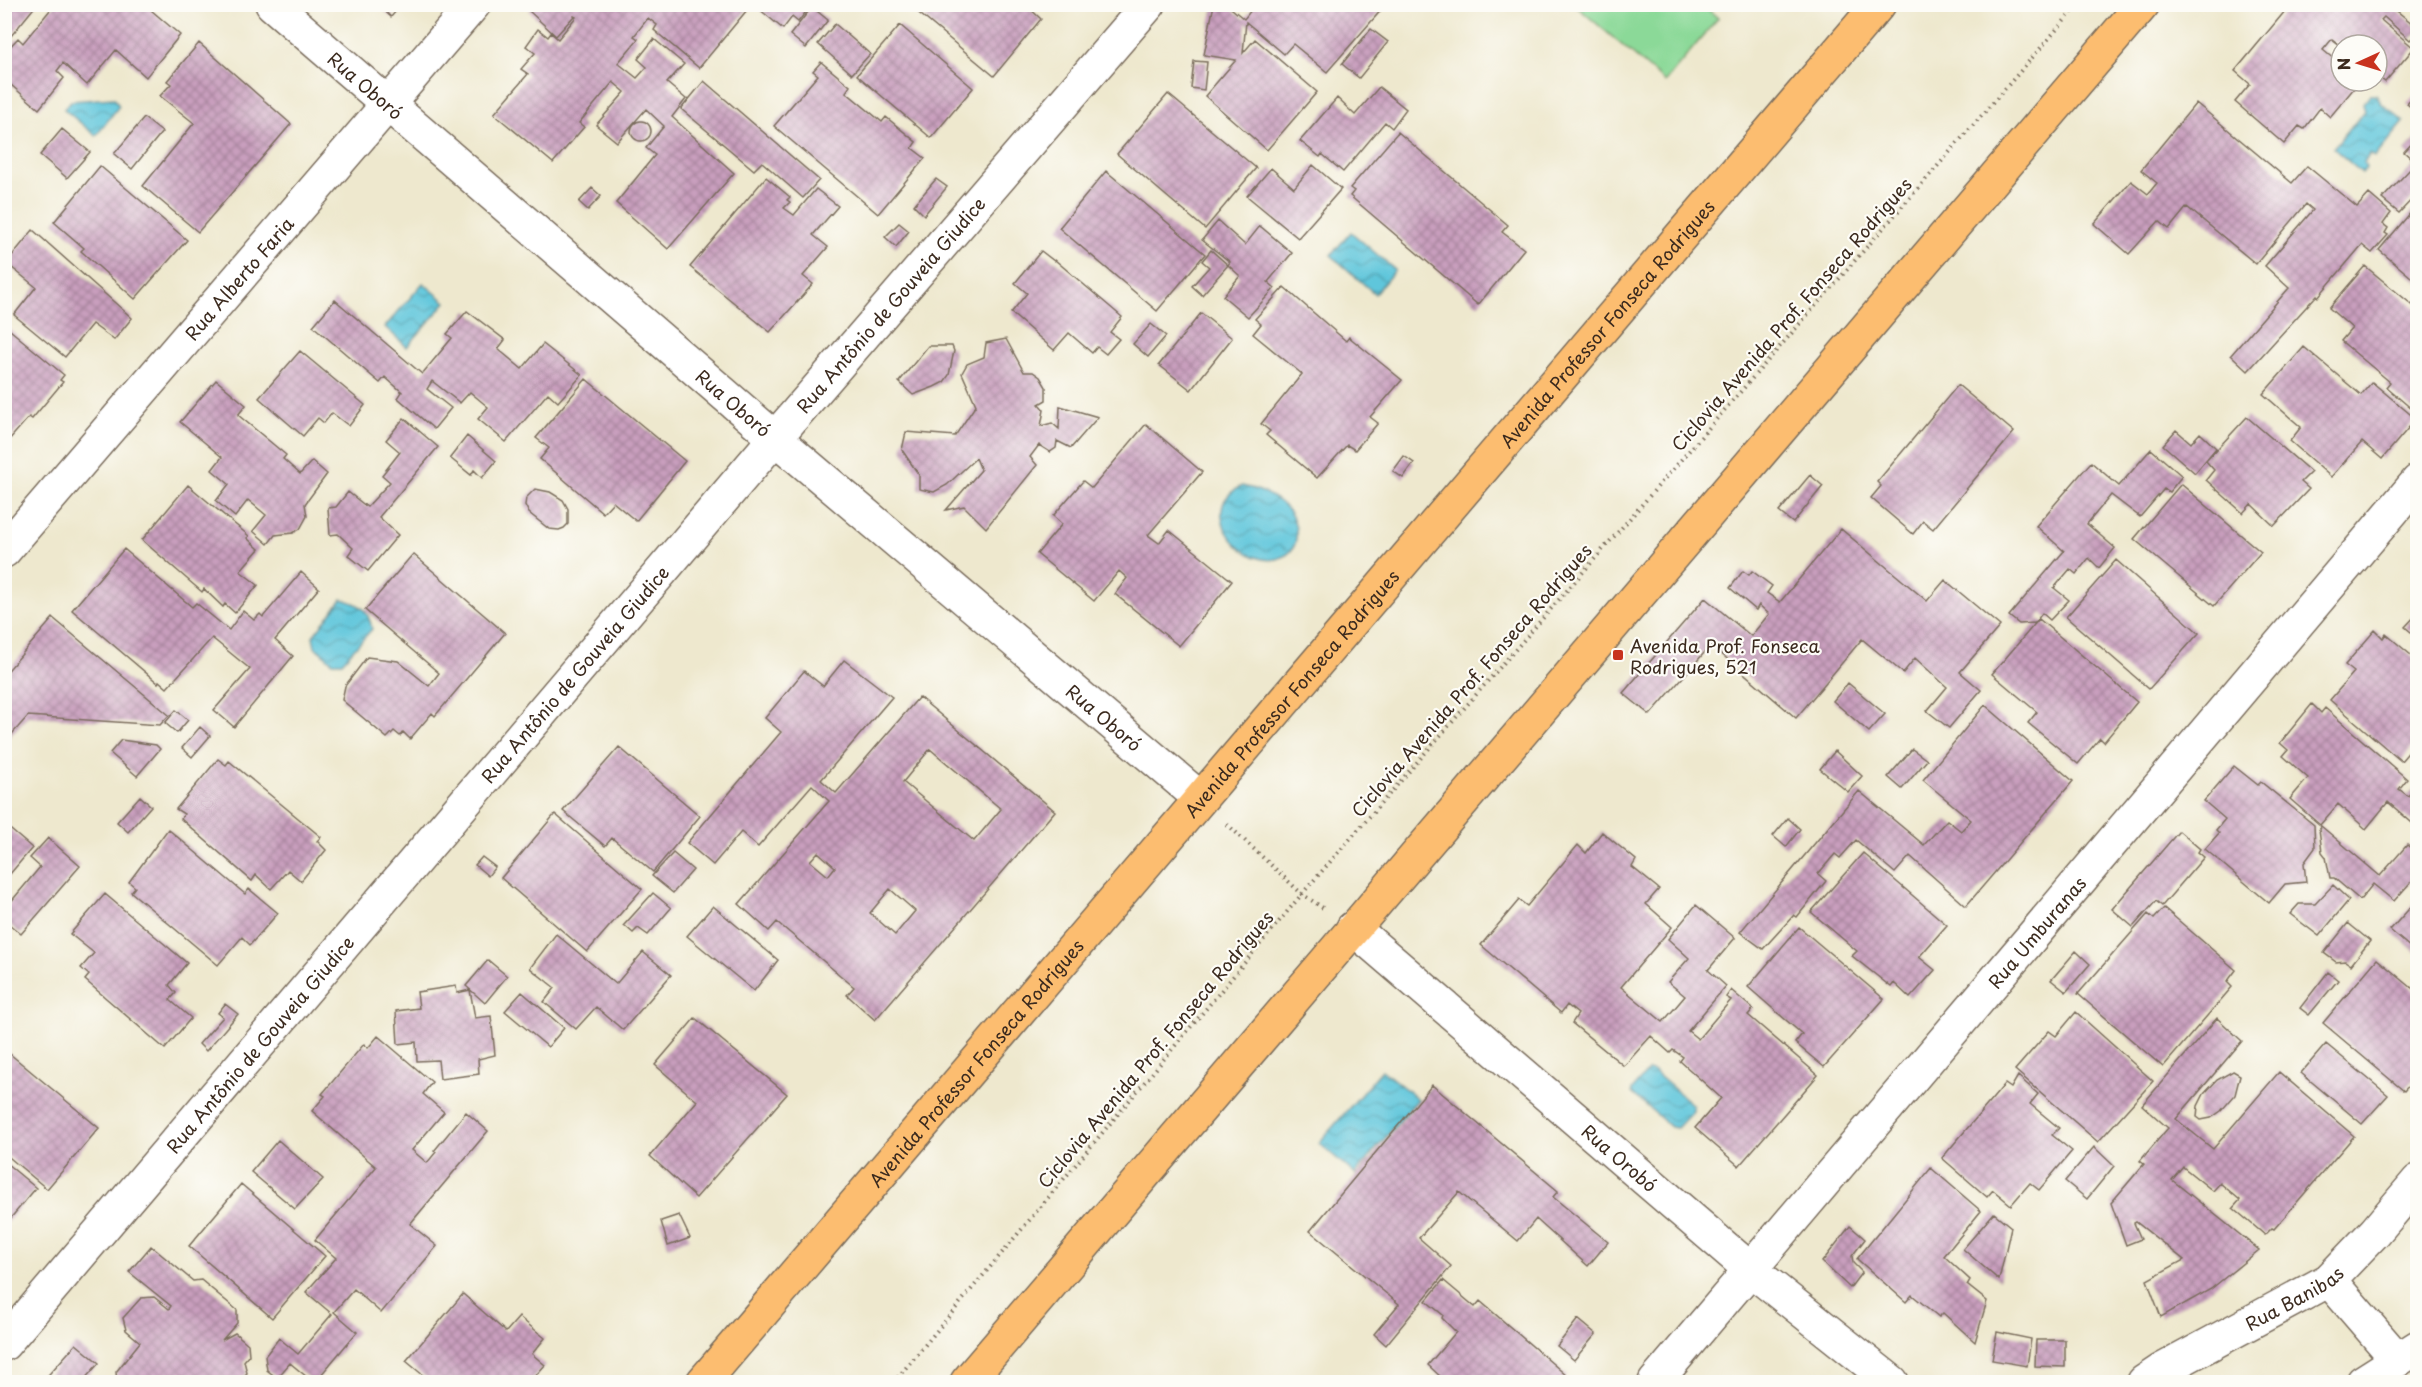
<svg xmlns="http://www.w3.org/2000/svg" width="2422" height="1387" font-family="'Playpen Sans',sans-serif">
	<defs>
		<pattern id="water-waves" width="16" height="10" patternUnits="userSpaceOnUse" patternTransform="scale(1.5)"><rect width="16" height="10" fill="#5fc6db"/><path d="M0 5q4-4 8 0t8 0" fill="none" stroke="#50a1b1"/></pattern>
		<pattern id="building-cross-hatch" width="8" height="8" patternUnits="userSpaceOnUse" patternTransform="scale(1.5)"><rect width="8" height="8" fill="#c99fbe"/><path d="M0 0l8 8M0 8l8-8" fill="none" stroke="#a4829a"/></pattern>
	</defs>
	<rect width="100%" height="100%" fill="#fdfcf7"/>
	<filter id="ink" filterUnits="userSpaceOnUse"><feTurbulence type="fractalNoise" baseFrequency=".0167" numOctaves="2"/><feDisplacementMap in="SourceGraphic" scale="12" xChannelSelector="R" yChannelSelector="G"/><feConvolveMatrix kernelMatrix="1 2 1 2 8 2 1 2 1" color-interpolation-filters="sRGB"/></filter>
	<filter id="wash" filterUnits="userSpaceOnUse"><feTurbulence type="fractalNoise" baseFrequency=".008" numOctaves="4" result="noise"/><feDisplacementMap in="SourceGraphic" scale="24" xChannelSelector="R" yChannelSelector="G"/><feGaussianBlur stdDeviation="1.35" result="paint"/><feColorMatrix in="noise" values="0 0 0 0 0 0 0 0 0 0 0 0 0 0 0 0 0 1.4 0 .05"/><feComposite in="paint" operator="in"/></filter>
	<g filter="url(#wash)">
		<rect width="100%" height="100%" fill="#eee8ce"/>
		<path fill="#8bd998" stroke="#63825b" stroke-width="1.5" d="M1575,5H1703L1718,18L1665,82Z"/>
		<path fill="url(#water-waves)" stroke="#4d787c" stroke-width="1.5" d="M2370,95H2376L2381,103L2404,122L2375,157L2370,154L2364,162L2366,168L2362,173L2333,148L2365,111L2363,103Z
			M114,98L119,106L96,136L64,109L71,101Z
			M1351,232L1395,270L1375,294L1331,255Z
			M423,283L446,302L407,347L385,327Z
			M1242,486C1268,491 1299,507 1296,538C1296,545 1291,553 1284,556C1248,576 1191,509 1242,486Z
			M342,599C361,604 368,609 372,629L342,662H333L315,647L313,636Z
			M1382,1070L1418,1099L1355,1174L1319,1143Z
			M1648,1071H1653L1693,1105V1111L1677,1128L1671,1127L1632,1093V1090Z"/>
		<g id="blocks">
			<path fill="url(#building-cross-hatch)" fill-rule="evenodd" d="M4,4H37L11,36L4,30Z
				M55,4H144L180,35L146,77L116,50L87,85L63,63L57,71L64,78L39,109L4,79V53L18,38L23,43Z
				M377,4H402L391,17Z
				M535,4H740L747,10L699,68L654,30L657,25L648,18L634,36L638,39L618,63L637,78L647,67L638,59L654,39L684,64L667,83L686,99L672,117L734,173L668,249L616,203L655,155L646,148L664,126L646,109L617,142L596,125L625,92L613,82L579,123L584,127L553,163L494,114L528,74L521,69L535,53L526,46L538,29L548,37L551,33L558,39L576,17L574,16L556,36L529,11Z
				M762,4H812L798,22L792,17L783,29L758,8Z
				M908,4H1025L1041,19L994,76Z
				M1214,4H1226L1244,19L1256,4H1359L1361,7L1363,4H1378L1383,8L1327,72L1293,44L1284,54L1246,22L1243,53L1255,39L1317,92L1267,150L1205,96L1236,60L1204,55Z
				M2291,4H2394L2392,7L2418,28V32L2410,40L2384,17L2381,20L2414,48L2385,82L2377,76V45H2340L2332,39L2323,50L2341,65V81H2360L2330,117L2320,108L2304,129L2299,126L2284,144L2235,102L2250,84L2235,71Z
				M812,7L828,20L806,48L790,35Z
				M835,24L870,54L852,74L818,44Z
				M900,25L973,88L931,138L857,75Z
				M1371,29L1388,42L1359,78L1342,64Z
				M199,43L291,124L198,232L143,186L194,123L160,96L171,84L167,81Z
				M1194,61L1207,62L1204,90L1191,88Z
				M821,62L850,86L846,92L882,122L886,117L916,142L912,148L925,158L878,214L774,126L818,75L813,71Z
				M704,81L819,180L803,198L762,162L754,170L681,109Z
				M1379,87L1406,109L1392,128L1385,122L1343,172L1322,154L1320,157L1300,141L1337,98L1355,115Z
				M2418,92V113L2407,104Z
				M1168,94L1256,168L1205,229L1117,154Z
				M2196,103L2292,183L2307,166L2357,207L2369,194L2391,213L2383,224L2388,228L2385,233L2388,235L2372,253L2362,245L2318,297L2317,295L2248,371L2231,355L2289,288L2265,266L2313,210L2306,204L2256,264L2187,207L2169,229L2159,221L2129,254L2094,224L2131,181L2148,194L2157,183L2141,170Z
				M144,118L162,132L132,169L114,154Z
				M631 131a10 10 0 1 1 20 0a10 10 0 1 1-20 0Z
				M62,129L90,152L67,178L40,155Z
				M1398,132L1508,225L1502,232L1524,249L1478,305L1350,196L1354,191L1350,188Z
				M2418,137V164L2404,152Z
				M1313,165L1341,189L1298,238L1247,196L1271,168L1294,188Z
				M100,166L187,240L135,299L81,251L84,248L54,222Z
				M2413,166L2418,170V193L2399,213L2382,199Z
				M1106,171L1205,254L1157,311L1059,228Z
				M766,177L790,197L787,200L790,202L784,208L794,215L816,189L838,206L813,235L828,247L803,276L813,284L770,332L690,267Z
				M936,179L947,187L924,215L914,205Z
				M592,188L601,196L588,210L579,202Z
				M2418,204V283L2379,250Z
				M1218,221L1245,245L1260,226L1292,253L1268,282L1275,288L1248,317L1223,296L1240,276L1228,265L1202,295L1192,286L1209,267L1202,261L1211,250L1228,265L1230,262L1202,240Z
				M899,223L909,231L896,247L885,237Z
				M33,230L132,318L114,340L92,324L65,357L14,315L36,287L6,263Z
				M1041,251L1054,261L1055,260L1122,317L1110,332L1119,339L1106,354L1097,347L1092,353L1069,333L1054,350L1011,313L1027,293L1015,283Z
				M2365,266L2416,308L2418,306V405L2413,410L2386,387L2390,382L2341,341L2352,328L2329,308Z
				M1284,287L1346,341L1349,337L1402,380L1370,417L1378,423L1355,450L1347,445L1317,478L1266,435L1270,431L1261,424L1302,374L1253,334L1261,324L1255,319Z
				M335,300L422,374L452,338L447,334L467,311L505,340L498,349L522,369L543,344L582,375L558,402L548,393L506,442L478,419L488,407L470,392L460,403L432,381L427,389L451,408L434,429L398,398L402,392L385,377L380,383L313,326Z
				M1201,313L1232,338L1191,390L1159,365Z
				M1151,324L1166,336L1148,357L1133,344Z
				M4,325L64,375L60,380L63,382L32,419L29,417L8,441L4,438Z
				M1006,339L1024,372H1033L1040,377L1046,387V400L1039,404L1044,410L1041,426L1052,423L1059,429L1060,406L1098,417L1071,448L1057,441L1056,448L1050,452L1039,445L1030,457L1037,465L986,528L964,506L946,510L981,470L976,458L947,485L934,492L919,489V475L902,450L906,432L955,436L976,405L962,373L967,364L984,357L986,343Z
				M928,346H952L954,351L949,375L944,382L934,387L913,395L899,382Z
				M2304,347L2361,395L2372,382L2416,419L2382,459L2362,442L2331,477L2290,441L2301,427L2263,394Z
				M300,351L365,405L349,426L332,413L324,423L318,418L303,436L259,398Z
				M586,379L685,461L636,521L613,502L603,513L540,459L549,448L536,438Z
				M216,380L246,405L238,415L286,455L283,459L300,474L312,461L327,474L305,504L307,516L300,529L293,533L275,535L268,544L253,531L266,515L248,500L235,517L216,501L229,484L212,470L222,457L180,422Z
				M1958,385L2014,432L1933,529L1923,521L1913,534L1871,498L1881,486L1877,482Z
				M2247,417L2311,472L2301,482L2309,489L2274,526L2251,504L2243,513L2206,480L2214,470L2206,461Z
				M404,418L438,447L379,517L398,535L368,571L348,555L353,548L338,534L330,535L328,508L336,507L348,492L367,507L390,482L382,475L400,452L386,440Z
				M1146,424L1202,472L1148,535L1159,543L1169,530L1232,581L1179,646L1115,594L1127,578L1119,571L1094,601L1037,554L1062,524L1053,516L1083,481L1092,488Z
				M2176,430L2191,443L2200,433L2216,448L2195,473L2163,445Z
				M467,436L496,461L482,478L474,470L471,475L450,458Z
				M2151,449L2182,476L2169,492L2164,489L2140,517L2111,495L2087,524L2115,548L2099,568L2089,558L2076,574L2070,569L2054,588L2069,600L2050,620L2042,613L2035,623L2019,624L2009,616L2064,551L2036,526L2091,462L2119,486Z
				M1404,456L1414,463L1403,478L1393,471Z
				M1810,475L1823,486L1793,523L1779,512Z
				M2181,484L2261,552L2214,606L2134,539Z
				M188,485L249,536L247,538L259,549L240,571L258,585L235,613L225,604L223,607L204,589L202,592L142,540Z
				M535,489L550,492L563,500L568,509V524L564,528L559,530L549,529L529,513L525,505L526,498Z
				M1841,529L1927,601L1945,580L2000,626L1960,672L1981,690L1949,728L1927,711L1947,687L1915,658L1903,673L1862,639L1796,718L1711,645L1650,715L1623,693L1705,598L1751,636L1769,614L1759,605L1756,610L1730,588L1743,571L1749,575L1752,571L1772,586L1767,593L1780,602Z
				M124,549L192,607L196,603L229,630L243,611L254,620L260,614L263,617L301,572L319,588L275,640L293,656L234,727L214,710L250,669L212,638L167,688L159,681L158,683L72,610Z
				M413,554L505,633L435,716L432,713L410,739L403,732L400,736L394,731L387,738L342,700L345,686L367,657L398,661L429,686L439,673L365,610Z
				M2116,560L2199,633L2149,689L2066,617Z
				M2418,613V638L2405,627Z
				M53,618L169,715L160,725L28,716L4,743V675Z
				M2039,619L2137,702L2104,742L2100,738L2078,764L2028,723L2037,712L1992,674Z
				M2375,630L2383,638L2386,634L2418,661V741L2401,761L2330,700L2354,672L2345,665Z
				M844,660L892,697L821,780L836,793L919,697L1055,811L875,1020L847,995L854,987L777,922L769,931L739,904L829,801L812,785L758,847L741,832L713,865L687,843L781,732L765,718L804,671L823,686ZM930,749L1001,809L974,841L903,782ZM818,852L835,867L828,876L810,861ZM890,889L915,911L895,935L870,913Z
				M1848,683L1885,714L1869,732L1833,701Z
				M2312,704L2321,713L2325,708L2407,779L2399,789L2408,796L2418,784V828L2388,802L2366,829L2338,804L2320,825L2290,799L2308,778L2283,756L2288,750L2280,743Z
				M1985,705L2073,781L1966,906L1910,856L1895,873L1856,840L1840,858L1835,854L1818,874L1826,881L1797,917L1794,915L1763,949L1740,932L1859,791L1924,845L1947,820L1961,831L1971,820L1923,780Z
				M176,710L188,720L177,733L165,723Z
				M200,727L210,736L192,757L182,748Z
				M121,740L156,745L160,749L137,776L110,753Z
				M619,747L700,816L653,872L612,838L605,846L563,811Z
				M1912,749L1927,760L1902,789L1888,777Z
				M1835,751L1862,776L1848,792L1820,769Z
				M218,759L226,765L229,761L321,837L317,841L326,850L301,881L288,870L271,889L256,875L252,881L181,819L184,814L176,809Z
				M2234,766L2258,785L2261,782L2314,825L2315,848L2304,863L2306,882L2285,884L2269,903L2205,849L2219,833L2216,830L2225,819L2204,801Z
				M140,796L151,806L128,832L117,822Z
				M555,814L642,889L587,952L501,878Z
				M1788,818L1800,829L1786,847L1773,836Z
				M4,824L32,848L4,881Z
				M2321,826L2380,876L2407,845L2418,854V874L2394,901L2373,884L2360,900L2334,878H2330L2326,857L2322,852L2319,829Z
				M168,829L245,894L249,889L278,913L250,945L242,937L218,965L131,892L135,887L129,882Z
				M2179,831L2200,849L2198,852L2204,857L2162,906L2156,901L2133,927L2112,909Z
				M1602,832L1636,860L1632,867L1659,889L1646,904L1672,927L1621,987L1663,1022L1685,996L1668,982L1689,958L1668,939L1696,905L1735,938L1708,970L1726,986L1688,1031L1698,1039L1731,1000L1726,997L1731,990L1753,1009L1748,1015L1818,1075L1739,1166L1695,1128L1721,1098L1680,1061L1683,1057L1673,1050L1670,1053L1651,1036L1624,1066L1572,1023L1578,1014L1567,1005L1561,1013L1481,945L1519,900L1527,906L1578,845L1586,853Z
				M48,838L80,866L21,934L4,920V910L40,867L30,858Z
				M673,853L693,870L673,893L652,876Z
				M1863,853L1947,925L1919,957L1935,970L1910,998L1894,983L1891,987L1852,956L1857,951L1811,912Z
				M482,857L495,867L488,876L475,865Z
				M2333,885L2349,900L2319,936L2290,914L2299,904H2315Z
				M653,893L671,908L648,935L638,928L633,933L624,925Z
				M105,894L187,963L169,985L176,993L170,1000L191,1018L165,1049L85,980L89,975L81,968L94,953L70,934Z
				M2418,899V954L2390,930Z
				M713,906L778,960L754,991L687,936Z
				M2164,908L2236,970L2227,982L2232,987L2163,1067L2078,994L2148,914L2154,919Z
				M2348,923L2370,941L2351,965L2345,961L2336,962L2324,953Z
				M1799,927L1884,999L1824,1067L1795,1043L1802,1034L1748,987Z
				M556,934L616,984L643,952L671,975L623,1030L596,1007L576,1029L544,1002L555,988L530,968Z
				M2076,951L2090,964L2066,992L2051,980Z
				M2377,959L2418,993V1075L2404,1091L2323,1023Z
				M488,960L507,976L485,1003L466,986Z
				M2328,972L2338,980L2309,1015L2300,1008Z
				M456,986L457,993L470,990L475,1018L491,1016L495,1055L478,1059L479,1074L440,1079L438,1060L417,1061L416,1042L398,1044L396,1011L419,1008L417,992Z
				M522,992L564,1028L548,1047L505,1011Z
				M225,1004L238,1014L206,1051L199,1044L223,1017L218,1013Z
				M2076,1012L2153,1081L2098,1142L2015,1070L2049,1031L2056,1036Z
				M695,1018L787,1094L696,1198L650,1156L697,1101L655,1065Z
				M2217,1018L2242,1041L2176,1119L2213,1149L2279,1072L2354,1136L2274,1229L2272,1228L2265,1235L2233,1208L2240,1200L2220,1183L2213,1191L2183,1167L2172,1180L2259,1250L2211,1289L2161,1317L2147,1280L2184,1260L2136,1222L2134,1223L2141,1239L2126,1245L2111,1203L2144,1164L2140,1161L2168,1128L2142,1105Z
				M378,1036L432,1082L423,1094L444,1112L412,1150L427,1163L436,1152L434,1151L466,1112L488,1131L410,1224L437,1246L381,1313L354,1289L334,1312L357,1332L315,1382H313L290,1363L277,1378L267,1370L265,1356L279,1338L298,1354L332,1314L306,1292L336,1258L315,1240L376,1167L312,1111L325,1096L322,1094L364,1044L368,1048Z
				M2326,1044L2388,1095L2362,1124L2301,1073Z
				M4,1049L99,1128L47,1189L4,1153Z
				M2233,1071L2240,1075L2235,1095L2221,1111L2211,1118L2201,1120L2197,1117L2198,1106L2204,1094L2217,1080Z
				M2018,1076L2038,1094L2030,1104L2059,1128L2052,1135L2072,1151L2039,1190L2030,1183L2011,1205L1993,1190L1987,1197L1942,1158L2005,1084L2011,1088Z
				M1432,1085L1558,1191L1553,1197L1608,1242L1588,1266L1536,1219L1518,1241L1459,1192L1419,1238L1451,1266L1386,1345L1374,1334L1399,1304L1310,1231Z
				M278,1140L323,1179L295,1209L251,1172Z
				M2094,1147L2114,1166L2087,1199L2065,1181Z
				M6,1163L36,1188L4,1226V1165Z
				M1931,1168L1981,1211L1944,1256L1970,1280L1967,1285L1987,1301L1975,1342L1943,1313L1939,1317L1912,1295L1906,1302L1857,1259Z
				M241,1184L325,1256L272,1318L189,1246Z
				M1994,1213L2011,1227L1999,1280L1963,1249Z
				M679,1215L690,1238L668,1246L661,1221Z
				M1850,1226L1865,1239L1852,1256L1853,1263L1862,1272L1850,1288L1822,1262Z
				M151,1246L193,1281L201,1280L237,1310V1323L222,1340L235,1333L248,1344L249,1355L244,1361L247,1373L238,1382H196L191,1378L188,1382H117L116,1372L140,1342L126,1330L123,1318L141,1298L154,1297L169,1309L171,1306L129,1272Z
				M1443,1280L1475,1307L1480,1301L1567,1376L1561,1382H1438L1442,1378L1428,1365L1456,1332L1442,1318L1443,1315L1426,1301Z
				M463,1294L506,1332L519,1317L545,1338L532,1354L545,1365L530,1382H428L430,1381L406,1361Z
				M1578,1319L1596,1334L1574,1360L1557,1346Z
				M1997,1332L2031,1339L2027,1366L1992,1360Z
				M2036,1340H2065V1367L2035,1366Z
				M76,1344L99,1363L82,1382H42Z"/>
		</g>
	</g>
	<g filter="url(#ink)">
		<use href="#blocks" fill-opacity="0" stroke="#7a6c5c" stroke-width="1.5"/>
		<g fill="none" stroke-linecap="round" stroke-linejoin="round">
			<defs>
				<g id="street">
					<path id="s1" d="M272,4L775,438L1200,798"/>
					<path id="s2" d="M4,551L474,4"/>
					<path id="s3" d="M1353,928L1751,1270L1892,1382"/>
					<path d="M2329,1280L2398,1360"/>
					<path id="s4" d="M4,1344L775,438L1149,4"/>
					<path id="s5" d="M1655,1382L2418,481"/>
					<path id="s6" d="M2144,1382L2162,1370L2329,1280L2375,1232L2418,1181"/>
					<path d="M2363,1382L2418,1347"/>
				</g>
				<g id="highway">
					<path id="s7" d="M703,1382L1879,4"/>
					<path d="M967,1382L2143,4"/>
				</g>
			</defs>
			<use href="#street" stroke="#7a6c5c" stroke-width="36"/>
			<use href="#highway" stroke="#7a6c5c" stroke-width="36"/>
			<path stroke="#7a6c5c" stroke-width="4" stroke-dasharray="1.5 4.5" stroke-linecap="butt" d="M1227,824L1302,894L1323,908
				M894,1382L1302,894L2079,4"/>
			<use href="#street" stroke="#fff" stroke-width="33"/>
			<use href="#highway" stroke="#fcbd6f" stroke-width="33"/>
		</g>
	</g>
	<rect fill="#c8321e" stroke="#fdfcf7" stroke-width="2" x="1612" y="649" width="12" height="12" rx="3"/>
	<g text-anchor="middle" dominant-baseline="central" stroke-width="4.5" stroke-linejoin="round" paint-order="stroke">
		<g font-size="18" fill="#3b2a1e" stroke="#fdfcf7">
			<text stroke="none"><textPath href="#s1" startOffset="124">Rua Oboró</textPath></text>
			<text stroke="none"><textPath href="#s2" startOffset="360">Rua Alberto Faria</textPath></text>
			<text stroke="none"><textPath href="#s4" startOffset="1366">Rua Antônio de Gouveia Giudice</textPath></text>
			<text transform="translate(1791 314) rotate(-49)">Ciclovia Avenida Prof. Fonseca Rodrigues</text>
			<text stroke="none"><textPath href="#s7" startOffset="1392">Avenida Professor Fonseca Rodrigues</textPath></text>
			<text stroke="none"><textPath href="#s1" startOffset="610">Rua Oboró</textPath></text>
			<text stroke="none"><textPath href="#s4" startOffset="880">Rua Antônio de Gouveia Giudice</textPath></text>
			<text transform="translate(1471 680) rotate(-49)">Ciclovia Avenida Prof. Fonseca Rodrigues</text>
			<text stroke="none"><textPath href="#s7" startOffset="906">Avenida Professor Fonseca Rodrigues</textPath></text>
			<text stroke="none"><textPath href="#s1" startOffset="1096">Rua Oboró</textPath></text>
			<text stroke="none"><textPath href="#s5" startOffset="590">Rua Umburanas</textPath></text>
			<text stroke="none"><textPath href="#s4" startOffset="394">Rua Antônio de Gouveia Giudice</textPath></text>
			<text transform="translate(1155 1049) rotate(-50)">Ciclovia Avenida Prof. Fonseca Rodrigues</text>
			<text stroke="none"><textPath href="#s7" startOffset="420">Avenida Professor Fonseca Rodrigues</textPath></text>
			<text stroke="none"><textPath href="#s3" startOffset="352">Rua Orobó</textPath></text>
			<text stroke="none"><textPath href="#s6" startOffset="172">Rua Banibas</textPath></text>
		</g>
		<g font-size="18" fill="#3b2a1e" stroke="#fdfcf7" text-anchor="start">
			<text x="1630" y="645">Avenida Prof. Fonseca<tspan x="1630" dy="21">Rodrigues, 521</tspan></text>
		</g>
	</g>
	<rect width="2422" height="1387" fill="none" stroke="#fdfcf7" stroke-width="24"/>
	<g transform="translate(2359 63) rotate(266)"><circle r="28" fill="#fdfcf7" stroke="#afa8a0" stroke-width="1.5"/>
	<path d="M0-4.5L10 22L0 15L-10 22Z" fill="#c8321e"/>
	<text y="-9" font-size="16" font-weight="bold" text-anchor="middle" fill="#3b2a1e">N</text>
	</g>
</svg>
